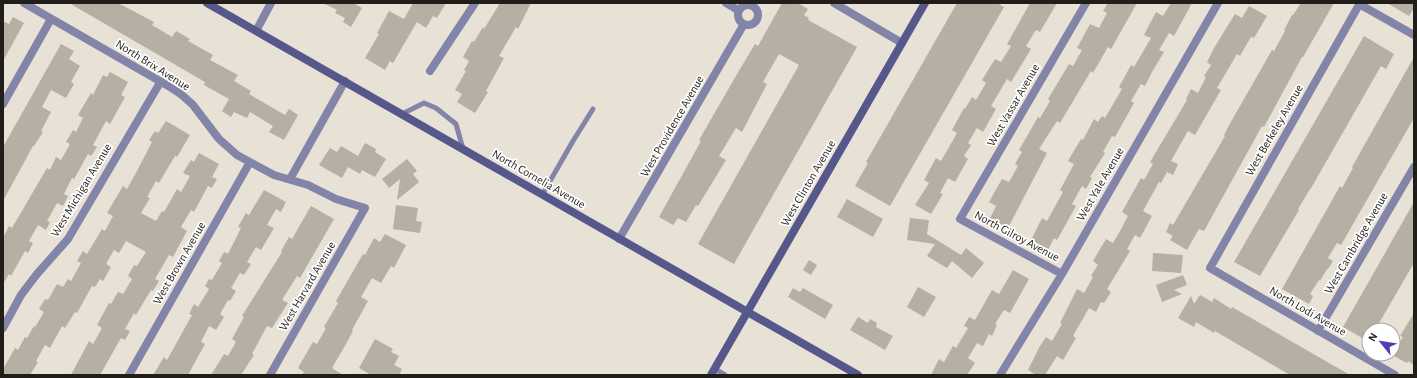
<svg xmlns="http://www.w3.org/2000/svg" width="1417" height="378" font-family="'Alegreya Sans',sans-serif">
	<rect width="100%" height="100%" fill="#e8e1d5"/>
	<path fill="#b6afa3" d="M69,3H118L154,22L152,25L172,37L176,31L190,39L188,41L213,55L210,60L238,75L234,81L251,91L249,94L285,115L289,109L298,115L284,140L269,132L273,126L250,112L247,118L234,112L231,117L222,111L229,99L204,85L205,82Z
		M323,3H353L362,8L351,27L343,22L345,18L335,13L337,10Z
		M413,3H446L437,18L433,16L426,28L417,22L393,63L390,61L385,70L365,58L379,34L377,33L389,11L404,19Z
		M500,3H531L518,29L516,27L499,56L504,58L486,91L488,92L475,113L457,102L462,94L455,90L466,71L464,70L469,61L463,57L472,41L474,42L483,27L484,29Z
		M782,3H798L808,9L804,15L809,18L808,20L857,47L734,264L698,244L799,65L779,54L763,82L767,84L742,132L736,128L719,156L726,160L698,206L696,205L686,222L678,218L673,225L659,217L701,141L699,140L740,69L755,44L758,46Z
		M957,3H997L1004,7L890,206L855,186L868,163L866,162Z
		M1030,3H1057L1040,32L1036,30L1026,46L1031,49L1011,82L1007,79L1000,91L991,106L996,109L983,132L977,128L968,143L971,145L964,156L968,159L955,182L948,178L940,193L943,194L931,214L915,205L929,183L924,180L936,158L941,161L957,133L952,130L964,108L965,109L972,97L976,100L986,83L982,80L995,59L1001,62L1011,46L1007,44Z
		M1108,3H1137L1111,49L1108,47L1093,73L1091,71L1060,123L1057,121L1039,149L1047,153L1008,228L990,218L996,206L989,202L1002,179L1009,182L1018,166L1015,164L1022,152L1019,150L1038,117L1040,118L1050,101L1048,99L1069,64L1073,66L1082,50L1077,48L1090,24L1099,28L1107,13L1103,11Z
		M1171,3H1192L1174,36L1169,33L1159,50L1164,52L1152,72L1145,86L1141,84L1131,101L1134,103L1115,137L1112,136L1103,152L1105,153L1090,177L1092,178L1086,189L1082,186L1072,204L1076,206L1057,240L1054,238L1048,250L1031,240L1042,218L1047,221L1063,192L1060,190L1074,164L1068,161L1081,139L1083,140L1094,119L1098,122L1102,116L1105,118L1122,89L1119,87L1131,65L1134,67L1151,38L1144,35L1156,12L1163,16Z
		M1301,3H1334L1303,57H1302L1264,127L1262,126L1204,231L1199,229L1187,250L1170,240L1173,236L1166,232L1170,223L1173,225L1225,136L1224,135L1232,120L1272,50L1274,51L1285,31L1284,30L1292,15H1293Z
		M1387,3H1414V8L1409,16Z
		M1249,6L1267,16L1254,38L1251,37L1240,56L1237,54L1217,88L1221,90L1195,135L1188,131L1171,161L1178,164L1173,175L1167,172L1161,183L1159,182L1143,211L1152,216L1140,238L1135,235L1127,249L1130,251L1107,289L1111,292L1104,303L1101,302L1096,312L1089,308L1073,336L1076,338L1063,360L1057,356L1045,375H1036L1028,370L1040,346L1046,337L1052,341L1062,324L1060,323L1077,289L1084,293L1093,277L1091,276L1098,265L1093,261L1106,239L1113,243L1120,231L1128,216L1122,212L1141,178L1144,180L1153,164L1150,162L1187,100L1186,99L1191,89L1198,93L1206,77L1204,76L1211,65L1207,62L1214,48L1235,14L1242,18Z
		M13,17L24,23L3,61V21L9,24Z
		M1364,36L1394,54L1386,69L1381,66L1310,190V189L1298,209L1299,210L1260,276L1234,262Z
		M61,44L74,51L69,59L80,66L71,82L74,84L66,98L51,90L42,107L51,112L41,131L43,132L34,146H33L3,201V147Z
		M1414,57V118L1341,245L1337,243L1328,258L1333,261L1328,269H1327L1320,281L1319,280L1310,294L1313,296L1309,304L1282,289L1340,186L1342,188L1353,168L1352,167Z
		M110,72L128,82L121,95L125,97L110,124L106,121L93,145L97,147L91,156L88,154L74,179L72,178L64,194L68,196L63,206L57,203L47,221L50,222L46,230L38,225L29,241L33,243L28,253L25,251L11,276L9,274L3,284V238L9,226L12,228L47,168L50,170L56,157L61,160L70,144L66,142L73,130L76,132L83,118L78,115L91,93L93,95L103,75L107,77Z
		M166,121L190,135L177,157L175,156L159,183L156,181L147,197L150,198L141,213L156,221L162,211L164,212L177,189L181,192L190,176L183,173L191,160L194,162L199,153L219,164L212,177L217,179L212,188L208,186L194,212L191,210L181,227L187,231L173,257L169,255L155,279L159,281L153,291L151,290L136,315L134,313L125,329L130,331L125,340L121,338L100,375H71L89,341L93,344L102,328L97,325L109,303L111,304L118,292L123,294L132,279L128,276L134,265L137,266L146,252L126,241L119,253L114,250L106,264L111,267L103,281L100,279L95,287L92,286L77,313L75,312L65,328L62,326L50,348L45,345L36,361L38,362L30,375H3V369L15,348L18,350L25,337L27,338L34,326L35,327L44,312L39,309L45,299L48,300L57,284L63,287L68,279L71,281L81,263L77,261L83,251L87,254L102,229L105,231L113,216L107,213L123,186L127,189L137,171L152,142L149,140L155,131L158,133Z
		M365,143L376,149L375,152L386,159L375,177L362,170L360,174L348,167L342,178L319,165L330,148L337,152L341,146L358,156Z
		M407,159L417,171L413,174L419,182L397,200L400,179L389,188L382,179Z
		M264,190L286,202L281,212L276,209L267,225L274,228L261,250L256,247L247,262L251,264L244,275L240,273L231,288L236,291L230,301L228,300L220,314L224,317L216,330L209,326L201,342L205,344L188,375H153L164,357L167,360L192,315L189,314L194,304L198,307L209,289L205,286L209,279L212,280L222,263L219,261L224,252L228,254L241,228L238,227L246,213L249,215Z
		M847,199L883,219L873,237L837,217Z
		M1414,202V263L1375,330H1369V342L1343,327Z
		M396,205L418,208L416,221L422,222L420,233L393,229Z
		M311,206L334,219L300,278L297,276L282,300L288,303L272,328L267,326L252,354L254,355L241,375H211L224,354L228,356L236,342L232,339L244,317L242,316L282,252L281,251L289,237L292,239Z
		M910,218L929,220L927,234L961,255L966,248L984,263L972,278L952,261L947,268L927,256L935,244L907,240Z
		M385,234L406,245L394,268L391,266L381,283L372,278L361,297L368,301L352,330L353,331L346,344L332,368L343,375H302L304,372L298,368L313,342L317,344L326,328L324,327L338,303L336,301L363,254L365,255L374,238L380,242Z
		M1153,253L1183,255L1181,273L1152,271Z
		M809,260L817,265L811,275L803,270Z
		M1013,270L1029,279L1010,313L1004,310L995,324L997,325L992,336L989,334L983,346L977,343L968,358L975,363L967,375H931L939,359L944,362L953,346L956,348L968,328L964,326L969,317L975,320L992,290L999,294Z
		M1183,275L1187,285L1174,290L1182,294L1162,302L1156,285Z
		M918,287L936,297L924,317L907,307Z
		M793,288L800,292L803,288L833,305L825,319L788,297Z
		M1200,295L1212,302L1214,298L1231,309L1232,307L1350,375H1290L1215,331L1214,333L1196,322L1194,327L1178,318L1191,296L1194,304Z
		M1414,313V365L1408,361L1407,363L1392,355L1403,337L1400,336Z
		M858,317L868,323L870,319L877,323L876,327L893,336L885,350L850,330Z
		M375,339L393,349L391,352L399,356L394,365L402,369L399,375H371L359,368Z"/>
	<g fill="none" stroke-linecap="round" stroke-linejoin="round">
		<path stroke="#8284a8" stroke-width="5" d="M402,114L424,103L436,108L456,124L463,149
			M542,195L573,141L593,109
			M715,369L725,375"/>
		<path stroke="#8284a8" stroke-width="8" d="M24,3L170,87L182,95L193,105L219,139L237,155L274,175L308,185L336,199L365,208L270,375
			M726,3L738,10
			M834,3L902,43
			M1360,3L1210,268L1395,375
			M1359,4L1414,35
			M738 15a10 10 0 1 1 20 0a10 10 0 1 1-20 0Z
			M256,31L271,3
			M430,71L475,3
			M3,104L51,19
			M290,179L345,81
			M619,239L744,24
			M1062,274L960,219L1086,3
			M3,328L21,295L37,274L68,239L161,81
			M1318,331L1414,167
			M129,375L250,162
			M1000,375L1062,274L1218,3"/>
		<path stroke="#56578a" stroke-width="8" d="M207,3L858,375
			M711,375L925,3"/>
	</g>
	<g text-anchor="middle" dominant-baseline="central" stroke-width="3.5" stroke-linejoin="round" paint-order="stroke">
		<g font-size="12" fill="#211e1a" stroke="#fff">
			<text transform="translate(153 65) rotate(32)">North Brix Avenue</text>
			<text transform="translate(1013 105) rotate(-60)">West Vassar Avenue</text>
			<text transform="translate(672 126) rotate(-60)">West Providence Avenue</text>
			<text transform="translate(1274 130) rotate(-60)">West Berkeley Avenue</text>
			<text transform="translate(539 179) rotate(30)">North Cornelia Avenue</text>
			<text transform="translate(808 183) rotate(-60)">West Clinton Avenue</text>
			<text transform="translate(1100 184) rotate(-60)">West Yale Avenue</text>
			<text transform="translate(81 190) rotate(-59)">West Michigan Avenue</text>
			<text transform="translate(1017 236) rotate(28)">North Gilroy Avenue</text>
			<text transform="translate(1356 243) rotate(-60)">West Cambridge Avenue</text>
			<text transform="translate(179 263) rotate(-60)">West Brown Avenue</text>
			<text transform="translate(307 286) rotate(-60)">West Harvard Avenue</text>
			<text transform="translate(1308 311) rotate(30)">North Lodi Avenue</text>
		</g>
	</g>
	<rect width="1417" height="378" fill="none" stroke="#211e1a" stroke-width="8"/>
	<g transform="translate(1381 342) rotate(300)"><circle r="19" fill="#ffffff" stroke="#a6a5a3"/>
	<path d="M0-3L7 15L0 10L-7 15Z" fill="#4c3eb5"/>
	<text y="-6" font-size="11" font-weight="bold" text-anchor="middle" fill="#211e1a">N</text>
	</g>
</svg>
